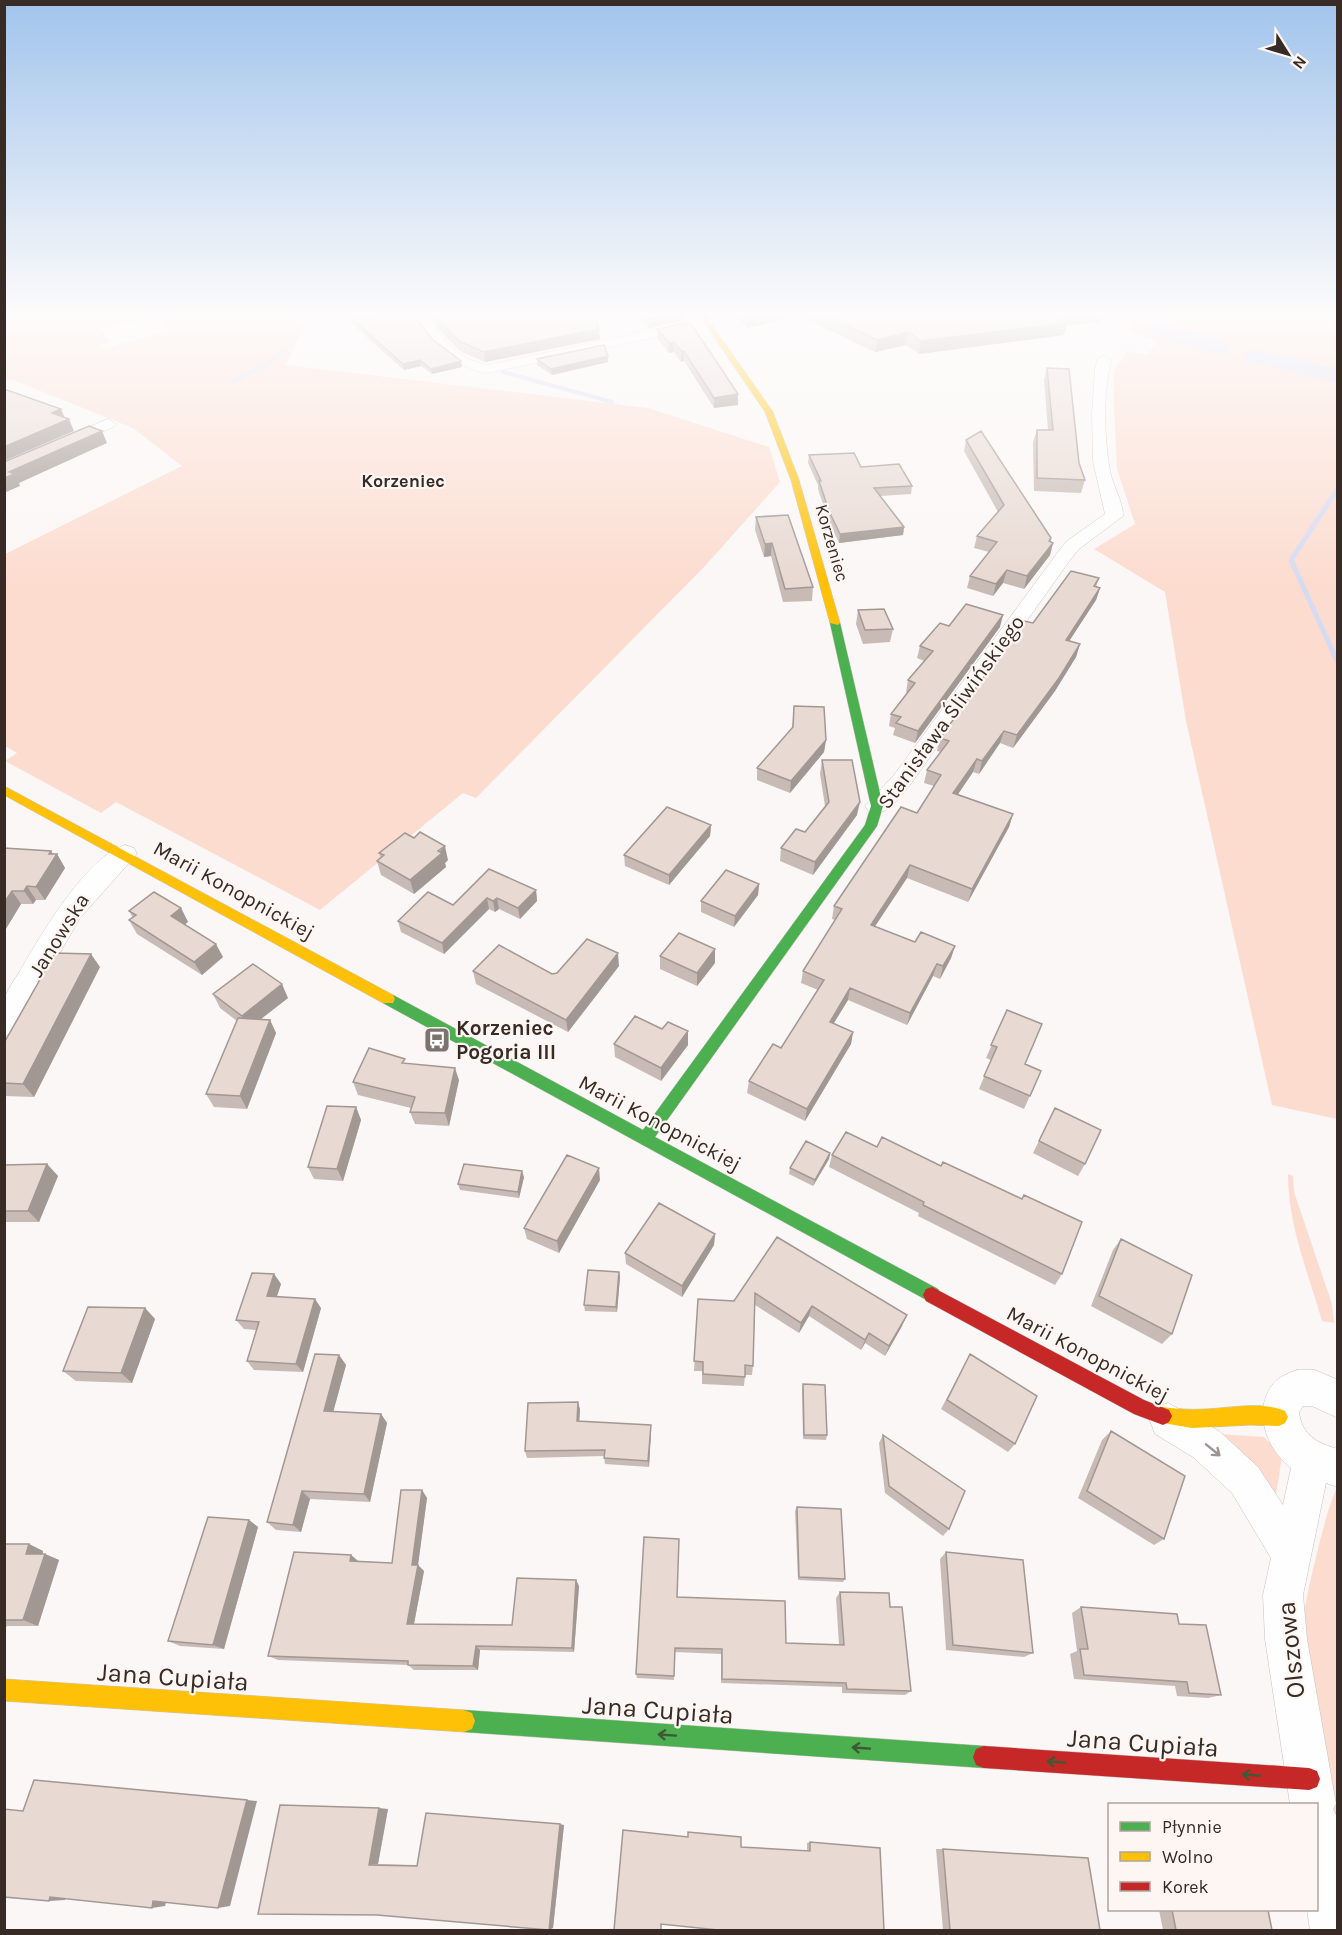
<svg xmlns="http://www.w3.org/2000/svg" width="1342" height="1935" font-family="Karla,sans-serif">
	<rect width="100%" height="100%" fill="#fbf7f6"/>
	<path fill="#fcdccf" fill-rule="evenodd" d="M4,312H369L306,316L307,320L286,365L648,408L769,447L780,482L705,566L476,798L463,793L320,910L116,802L101,813L5,761L17,753L5,746V554L182,466L133,428L13,380H5ZM160,317L167,331L104,349L99,346L112,342L99,328Z
		M1129,312H1337V1119L1272,1105L1186,721L1165,592L1094,549L1135,524L1117,469L1114,407V371L1127,351L1148,355L1157,340L1131,332Z
		M1288,1174L1293,1176L1294,1192L1332,1304L1334,1323L1322,1321C1308,1272 1288,1226 1288,1174Z
		M1219,1434L1264,1437L1282,1456L1275,1501Z
		M1337,1489V1825L1303,1621C1304,1603 1329,1497 1337,1489Z"/>
	<g fill="none" stroke-linecap="round" stroke-linejoin="round">
		<path stroke="#d7dbf2" stroke-width="4" d="M503,372L612,402
			M232,381C262,367 304,351 297,312
			M1336,492L1338,488"/>
		<path stroke="#d7dbf2" stroke-width="5" d="M1337,490L1291,560L1338,663"/>
		<path fill="#d7dbf2" fill-rule="evenodd" d="M1126,312H1148L1167,323L1227,343L1231,348L1227,353L1219,355C1197,350 1133,333 1126,312Z
			M1254,349L1338,369V383L1246,361L1242,356L1246,351Z"/>
		<defs>
			<path id="street" d="M413,312H425C439,337 458,360 488,365L707,318L714,322L707,326L488,373C452,367 429,344 413,312Z
				M1104,356L1111,360C1103,394 1104,437 1110,471C1113,487 1123,500 1123,516L1079,549L1070,560L910,785C898,798 888,817 869,812L865,806L894,775L1058,552L1067,541L1105,514L1093,461L1092,414L1095,369L1097,360Z
				M108,419L116,424L113,427L4,475V464Z
				M125,845L134,848L137,854L80,918L14,1033L4,1036C4,1025 2,1010 4,999C7,990 15,979 20,971C40,936 86,857 125,845Z
				M1297,1370H1315L1338,1380V1418L1312,1406H1303L1299,1412C1302,1435 1316,1443 1338,1449V1487L1326,1483L1303,1595L1307,1639L1336,1804L1333,1809L1338,1819V1930H1310L1307,1910H1316V1804H1290L1265,1639L1263,1595L1271,1558L1232,1493L1193,1457L1155,1434L1150,1421L1155,1408L1168,1403L1219,1431L1258,1467L1283,1505L1291,1468C1267,1450 1252,1411 1273,1384C1278,1377 1289,1373 1297,1370Z"/>
			<path id="fast" d="M835,620L840,623L883,806L877,826L655,1137L938,1289L941,1295L938,1301L932,1303L383,1003L381,999L383,995H393L643,1130L865,825L871,806L830,623Z
				M464,1710L984,1746L992,1749L995,1757L992,1765L984,1768L464,1732L456,1729L453,1721L456,1713Z"/>
			<path id="slow" d="M697,312H703L773,412L799,480L840,623L838,625L830,623L791,480L765,412Z
				M4,786L393,995L395,999L393,1003H383L4,795Z
				M1163,1407C1177,1409 1191,1410 1206,1409C1230,1408 1262,1401 1285,1411L1288,1417L1285,1423L1279,1426L1250,1425L1192,1428L1157,1422L1154,1416L1157,1410Z
				M4,1679L464,1710L472,1713L475,1721L472,1729L464,1732L4,1701Z"/>
			<path id="jam" d="M932,1287L1144,1400L1169,1410L1172,1416L1169,1422L1163,1425L1134,1414L926,1301L923,1295L926,1289Z
				M984,1746L1309,1768L1317,1771L1320,1779L1317,1787L1309,1790L984,1768L976,1765L973,1757L976,1749Z"/>
		</defs>
		<use href="#street" stroke="#c8c1be" stroke-width="1"/>
		<use href="#fast" stroke="#c8c1be" stroke-width="1"/>
		<use href="#slow" stroke="#c8c1be" stroke-width="1"/>
		<use href="#jam" stroke="#c8c1be" stroke-width="1"/>
		<use href="#street" fill="#fefefe" fill-rule="evenodd"/>
		<use href="#fast" fill="#4caf50" fill-rule="evenodd"/>
		<use href="#slow" fill="#ffc107" fill-rule="evenodd"/>
		<use href="#jam" fill="#c62828" fill-rule="evenodd"/>
	</g>
	<path fill="#c8bbb5" d="M429,312H593L600,339L485,362L460,351L438,329L429,315Z
		M635,312H682V321L649,328Z
		M733,312H1108L1098,322L1066,325L1064,335L919,354L906,345L875,352L800,316L747,328Z
		M351,318L432,339L462,367L432,374L421,366L404,370L352,324Z
		M690,322L738,405L714,408L684,361L681,362L674,352L669,353L658,339L657,329Z
		M608,356V362L552,375L537,365V359Z
		M1047,368L1085,480L1081,493L1034,491L1033,442L1037,430H1048L1044,380Z
		M966,440L1050,542L1053,543L1050,555L1024,589L1003,583L993,596L967,588L970,576L989,552L974,548L977,536L998,512L964,451Z
		M809,455L861,467L912,486L911,494L880,496L904,527L903,535L839,543L828,519L818,489V485L808,463Z
		M756,517L813,587L812,601L783,602L771,556L764,557L755,530Z
		M1099,578L1096,587L1100,588L1096,600L1069,641L1080,644L1076,657L1055,691L1013,748L1000,743L979,774L973,772L958,794L1013,814L1009,827L968,902L907,878L875,926L915,942L955,946L951,958L940,979L933,976L907,1025L848,1000L834,1023L853,1032L851,1044L805,1121L747,1093L749,1081L781,1048L818,990L801,983L803,971L835,920L832,919L834,906L917,813L934,786L924,783L927,770L941,752L937,751L940,738L1033,623Z
		M858,610L893,629L890,642L863,644L856,624Z
		M949,626L1000,627L915,743L893,735L895,728L889,726L891,714L907,693L906,692L908,680L924,661L917,658L920,646Z
		M794,706L826,740L824,752L790,793L757,780V768L792,728Z
		M822,760L857,815L813,875L780,861L781,848L805,832L825,806L820,774Z
		M711,825L710,836L669,885L625,866L624,855Z
		M4,849L51,851L53,854H57L65,868L45,900H36L33,904H21L4,932Z
		M379,853L448,860L445,863L446,867L414,894L381,875L377,861L381,858Z
		M759,884L758,895L734,927L701,912V901Z
		M536,890L537,901L520,919L499,909L495,912L489,909L444,954L401,932L398,921L453,905Z
		M181,908L188,922L185,924L223,957L202,975L137,934L129,920L133,918L129,911Z
		M715,949V963L697,986L660,969V956Z
		M619,966L568,1032L476,984L473,971L552,974Z
		M100,967L34,1097L4,1096V1043Z
		M213,994L288,998L261,1019L270,1020L276,1033L247,1109L214,1107L206,1094L237,1021L220,1008Z
		M1007,1010L1025,1064L1041,1071L1024,1109L979,1089L991,1060L986,1058Z
		M662,1029L688,1045L661,1081L615,1057L614,1044Z
		M407,1063L459,1080L449,1126L415,1124L410,1112L411,1108L358,1095L353,1082Z
		M356,1107L361,1120L343,1181L314,1179L308,1167Z
		M1055,1108L1085,1164L1078,1176L1033,1153Z
		M877,1147L941,1166L1021,1199L1062,1274L1055,1285L918,1216L919,1213L829,1167L832,1155Z
		M830,1153L829,1159L813,1186L789,1174L790,1168Z
		M47,1164L58,1176L39,1222H4V1165Z
		M524,1177L519,1198L460,1190L458,1184Z
		M600,1180L559,1253L527,1239L524,1228Z
		M715,1234L714,1245L682,1297L626,1264L625,1253Z
		M777,1237L902,1326L885,1356L865,1343L861,1350L809,1316L799,1333L755,1305L753,1366L752,1375H745L744,1386L702,1384V1371H694L698,1299L734,1301Z
		M1121,1239L1172,1334L1162,1344L1091,1306L1113,1250Z
		M619,1272L620,1277L617,1312L585,1311L584,1305Z
		M274,1274L281,1284L277,1296L321,1308L303,1372L254,1370L247,1361L256,1330L244,1329L236,1320Z
		M145,1308L155,1319L132,1383L76,1381L63,1371Z
		M970,1354L1015,1444L1008,1452L941,1409Z
		M339,1355L346,1365L333,1412L381,1414L387,1423L370,1502L310,1499L301,1532L276,1530L267,1522Z
		M803,1384L827,1435L826,1440L803,1439L802,1389Z
		M580,1409L579,1421L651,1432L649,1467L605,1464L604,1456L527,1458L525,1451Z
		M1111,1431L1164,1539L1154,1545L1078,1498L1102,1440Z
		M883,1435L949,1529L943,1536L885,1493L879,1443Z
		M422,1490L427,1498L418,1565L424,1571L414,1624L512,1625L576,1580L579,1586L574,1652L480,1650L478,1670H414L408,1665L278,1660L268,1656L351,1555L358,1561L392,1563Z
		M797,1507L845,1579L843,1582L798,1580L795,1511Z
		M249,1520L258,1527L224,1649L180,1646L168,1641Z
		M4,1544H29L43,1551V1554H45L59,1560L38,1626H7L4,1631Z
		M946,1552L1033,1653L1024,1657L946,1650L940,1559Z
		M840,1592L890,1607L911,1691L905,1695L842,1693V1687L721,1683V1654L675,1652L674,1680L637,1678L636,1674L677,1597L786,1643L839,1645L836,1598Z
		M1081,1607L1179,1624L1221,1695L1208,1698L1177,1696L1175,1686L1074,1679L1070,1654L1077,1651L1072,1613Z
		M388,1809L378,1864L417,1865L564,1825L553,1928L377,1915L258,1914Z
		M810,1842L880,1848L661,1924L614,1930L741,1847L807,1851V1843Z
		M936,1849H943L1100,1930H943Z
		M1159,1910H1268L1272,1930H1163Z"/>
	<path fill="#a29893" d="M682,312V321L649,328V319Z
		M767,312H801L800,316L747,328L748,316Z
		M1081,312H1108L1098,322L1066,325L1064,335L919,354L921,341L1061,314Z
		M599,329L600,339L485,362L484,352Z
		M908,332L906,345L875,352L877,340Z
		M674,342V352L669,353V343Z
		M681,351H684V361L681,362Z
		M608,356V362L552,375L551,369Z
		M420,360L421,366L404,370L403,364Z
		M461,361L462,367L432,374L431,369Z
		M738,394V405L714,408V398Z
		M61,409L66,421L69,419L74,431L4,461V447L52,413Z
		M102,431L107,443L19,483L20,486L4,493V478L9,472Z
		M904,527L903,535L839,543L840,534Z
		M1051,538L1048,550L1053,543L1050,555L1024,589L1027,576Z
		M772,543L771,556L764,557L765,544Z
		M1007,570L1003,583L993,596L996,584Z
		M1100,588L1096,600L1062,652L1066,640Z
		M1003,615L1000,627L915,743L918,731Z
		M1080,644L1076,657L1055,691L1013,748L1017,735Z
		M1004,731L1000,743L979,774L982,761Z
		M826,740L824,752L790,793L791,781Z
		M977,759L973,772L950,806L953,793Z
		M860,802L857,815L813,875L815,862Z
		M1013,814L1009,827L968,902L972,889Z
		M711,825L710,836L669,885V875Z
		M445,846L448,860L445,863L446,867L414,894L410,880Z
		M51,851L55,857L57,854L65,868L45,900L36,887Z
		M910,865L907,878L868,937L871,925Z
		M759,884L758,895L734,927L735,916Z
		M27,886L36,900L33,904L24,891Z
		M536,890L537,901L520,919L518,908Z
		M12,891L21,904L4,932V903Z
		M487,898L489,909L444,954L442,943Z
		M497,898L499,909L495,912L493,901Z
		M181,908L188,922L178,929L171,916Z
		M216,944L223,957L202,975L194,962Z
		M955,946L951,958L940,979L943,966Z
		M715,949V963L697,986V973Z
		M618,953L619,966L568,1032L566,1020Z
		M91,954L100,967L34,1097L23,1084Z
		M937,964L933,976L907,1025L910,1013Z
		M282,984L288,998L248,1029L242,1016Z
		M850,988L848,1000L827,1034L830,1022Z
		M270,1020L276,1033L247,1109L240,1096Z
		M688,1031V1045L661,1081V1068Z
		M853,1032L851,1044L805,1121L807,1109Z
		M455,1068L459,1080L449,1126L445,1113Z
		M356,1107L361,1120L343,1181L337,1169Z
		M830,1153L829,1159L813,1186L815,1180Z
		M47,1164L58,1176L39,1222L28,1211Z
		M599,1168L600,1180L559,1253L557,1241Z
		M522,1171L524,1177L519,1198L518,1192Z
		M715,1234L714,1245L682,1297V1286Z
		M619,1272L620,1277L617,1312L616,1307Z
		M274,1274L281,1284L274,1305L267,1296Z
		M315,1299L321,1308L303,1372L296,1364Z
		M812,1306L809,1316L799,1333L801,1323Z
		M145,1308L155,1319L132,1383L121,1373Z
		M907,1315L902,1326L885,1356L889,1346Z
		M869,1333L865,1343L861,1350L865,1340Z
		M339,1355L346,1365L331,1420L324,1411Z
		M578,1402L580,1409L579,1428L577,1421Z
		M381,1414L387,1423L370,1502L364,1494Z
		M651,1425V1432L649,1467L648,1461Z
		M422,1490L427,1498L418,1565L424,1571L413,1629L407,1624L412,1565Z
		M302,1491L310,1499L301,1532L293,1525Z
		M249,1520L258,1527L224,1649L213,1645Z
		M29,1544L43,1551L40,1560L26,1554Z
		M45,1554L59,1560L38,1626L23,1620Z
		M351,1555L358,1561H350Z
		M576,1580L579,1586L574,1652L572,1648Z
		M476,1646L480,1650L478,1670L473,1666Z
		M247,1800L257,1801L230,1906L218,1908Z
		M379,1808L388,1809L378,1864L369,1865Z
		M560,1824L564,1825L553,1928L549,1930Z
		M66,1896L65,1900L49,1901L50,1897Z
		M167,1899L165,1906L152,1908L153,1901Z"/>
	<path fill="#e8d9d2" stroke="#a29893" stroke-width="1.5" d="M383,312H412L432,339L461,361L431,369L420,360L403,364L351,318L372,317L384,315Z
		M432,312H593L599,329L484,352L459,341L437,319Z
		M643,312H682L649,319Z
		M744,312H767L748,316Z
		M818,312H1081L1061,314L1067,318L1061,319L1067,323L921,341L908,332L877,340Z
		M690,322L738,394L714,398L684,351H681L674,342L669,343L657,329Z
		M604,345L608,356L551,369L537,359Z
		M1047,368L1069,369L1079,463L1085,480L1037,478V430H1053Z
		M4,389L61,409L52,413L69,419L4,447Z
		M89,426L102,431L9,472L15,474L4,478V462Z
		M981,431L1051,538L1049,541L1053,543L1027,576L1007,570L996,584L970,576L997,542L977,536L1004,505L966,440Z
		M854,453L861,467L899,464L912,486L874,488L904,527L840,534L829,511L819,481H821L809,455Z
		M788,515L813,587L785,589L772,543L765,544L756,517Z
		M1071,571L1099,578L1094,586L1100,588L1066,640L1080,644L1059,678L1017,735L1004,731L982,761L977,759L953,793L1013,814L972,889L910,865L871,925L915,942L921,932L955,946L943,966L937,964L910,1013L850,988L830,1022L853,1032L807,1109L749,1081L773,1044L781,1048L824,980L803,971L842,909L834,906L901,807L917,813L941,775L927,770L949,741L940,738L1024,621L1033,623Z
		M966,604L1003,615L918,731L896,723L901,717L891,714L915,683L908,680L933,651L920,646L940,623L949,626Z
		M884,609L893,629L865,630L858,610Z
		M794,706L824,707L826,740L791,781L757,768L793,727Z
		M822,760H852L860,802L815,862L781,848L796,829L805,832L829,802Z
		M667,807L711,825L669,875L624,855Z
		M420,832L445,846L438,851L442,853L410,880L377,861L384,855L379,853L405,833L414,838Z
		M4,848L51,851L49,854H57L36,887L27,886L24,891H12L4,903Z
		M489,869L536,890L518,908L497,898L493,901L487,898L442,943L398,921L428,892L453,905Z
		M726,870L759,884L735,916L701,901Z
		M154,892L181,908L171,916L216,944L194,962L129,920L136,915L129,911Z
		M679,933L715,949L697,973L660,956Z
		M587,939L618,953L566,1020L473,971L499,945L552,974L557,973Z
		M55,953L91,954L23,1084L4,1083V1043Z
		M253,964L282,984L242,1016L213,994Z
		M1007,1010L1042,1024L1025,1064L1041,1071L1030,1096L984,1076L997,1047L991,1045Z
		M635,1016L662,1029L668,1022L688,1031L661,1068L614,1044Z
		M238,1018L270,1020L240,1096L206,1094Z
		M369,1048L405,1059L402,1063L455,1068L445,1113L410,1112L415,1097L353,1082Z
		M327,1106L356,1107L337,1169L308,1167Z
		M1055,1108L1101,1130L1085,1164L1039,1141Z
		M846,1132L877,1147L882,1137L941,1166L943,1162L1022,1199L1024,1195L1082,1222L1062,1274L923,1205L924,1202L832,1155Z
		M806,1141L830,1153L815,1180L790,1168Z
		M567,1155L599,1168L557,1241L524,1228Z
		M47,1164L28,1211H4V1165Z
		M464,1164L522,1171L518,1192L458,1184Z
		M659,1203L715,1234L682,1286L625,1253Z
		M777,1237L907,1315L889,1346L869,1333L865,1340L812,1306L801,1323L755,1293L753,1366L745,1365V1377L703,1374V1362L694,1361L698,1299L734,1301Z
		M1121,1239L1192,1275L1172,1334L1099,1296Z
		M588,1270L619,1272L616,1307L584,1305Z
		M252,1273L274,1274L267,1296L315,1299L296,1364L247,1361L259,1322L236,1320Z
		M88,1307L145,1308L121,1373L63,1371Z
		M315,1354L339,1355L324,1411L381,1414L364,1494L302,1491L293,1525L267,1522Z
		M970,1354L1037,1396L1015,1444L947,1400Z
		M803,1384L825,1385L827,1435H804Z
		M578,1402L577,1421L651,1425L648,1461L604,1458L605,1450L525,1451L528,1403Z
		M1111,1431L1185,1476L1164,1539L1087,1491Z
		M883,1435L965,1491L949,1529L889,1486Z
		M401,1490H422L412,1565H418L407,1624L512,1625L517,1578L576,1580L572,1648L476,1646L473,1666L408,1665V1661L268,1656L294,1552L351,1555L350,1561L392,1563Z
		M797,1507L841,1509L845,1579L799,1577Z
		M208,1517L249,1520L213,1645L168,1641Z
		M644,1537L679,1539L677,1597L785,1601L786,1643L844,1645L840,1592L889,1593L890,1607H902L911,1691L847,1689L846,1683L722,1679V1649L675,1648L674,1676L636,1674Z
		M4,1544H29L26,1554H45L23,1620H4Z
		M946,1552L1023,1560L1033,1653L953,1645Z
		M1081,1607L1177,1614L1179,1624L1206,1625L1221,1695L1189,1693L1187,1682L1084,1675L1080,1649H1088Z
		M34,1780L247,1800L218,1908L153,1901L152,1908L50,1897L49,1901L4,1897V1809L23,1811Z
		M280,1805L379,1808L369,1865L417,1866L426,1813L560,1824L549,1930L377,1915L258,1914Z
		M623,1830L688,1837V1832L741,1837V1847L810,1851V1842L880,1848L884,1930H718L661,1924V1930H614Z
		M943,1849L1088,1858L1100,1930H950Z
		M1172,1910H1268L1272,1930H1176Z"/>
	<defs><path id="oneway-shaft" d="M-6 0H5M1.5-3L5.5 0L1.5 3" fill="none" stroke-width="1.6" stroke-linecap="round" stroke-linejoin="round" transform="scale(1.5)"/></defs>
	<use stroke="#9b9492" href="#oneway-shaft" transform="translate(1213 1450) rotate(39)"/>
	<g stroke="#3f5934">
		<use href="#oneway-shaft" transform="translate(667 1735) rotate(-176)"/>
		<use href="#oneway-shaft" transform="translate(861 1748) rotate(-176)"/>
		<use href="#oneway-shaft" transform="translate(1056 1762) rotate(-176)"/>
		<use href="#oneway-shaft" transform="translate(1251 1775) rotate(-176)"/>
	</g>
	<linearGradient id="sky" x2="0" y2="1"><stop stop-color="#a1c4ec"/><stop offset="0.54" stop-color="#fdfbfb"/><stop offset="1" stop-color="#fdfbfb" stop-opacity="0"/></linearGradient>
	<rect width="1342" height="582" fill="url(#sky)"/>
	<defs>
		<symbol id="bus-square" viewBox="-11 -11 22 22"><rect x="-9" y="-9" width="18" height="18" rx="4" fill="#7c726e" stroke="#fef6f3"/><path d="M-5-6H5V4H4V6H2V4H-2V6H-4V4H-5ZM-3.5-4V0h7V-4ZM-3.5 1.2v1.5H-2V1.2ZM2 1.2v1.5H3.5V1.2Z" fill="#fff"/></symbol>
	</defs>
	<g fill-rule="evenodd">
		<use href="#bus-square" x="422" y="1025" width="30" height="30"/>
	</g>
	<g text-anchor="middle" dominant-baseline="central" stroke-width="4.5" stroke-linejoin="round" paint-order="stroke">
		<g font-size="18" font-weight="bold" fill="#382b25" stroke="#fef6f3">
			<text x="403" y="481">Korzeniec</text>
		</g>
		<g font-size="18" fill="#382b25" stroke="#fef6f3">
			<text transform="translate(832 543) rotate(74)">Korzeniec</text>
		</g>
		<g font-size="21" fill="#382b25" stroke="#fef6f3">
			<text transform="translate(951 712) rotate(-54)">Stanisława Śliwińskiego</text>
			<text transform="translate(234 890) rotate(29)">Marii Konopnickiej</text>
			<text transform="translate(59 935) rotate(-58)">Janowska</text>
			<text transform="translate(660 1123) rotate(28)">Marii Konopnickiej</text>
			<text transform="translate(1088 1354) rotate(28)">Marii Konopnickiej</text>
		</g>
		<g font-size="21" font-weight="bold" fill="#382b25" stroke="#fef6f3" text-anchor="start">
			<text x="456" y="1028">Korzeniec<tspan x="456" dy="24">Pogoria III</tspan></text>
		</g>
		<g font-size="26" fill="#382b25" stroke="#fef6f3">
			<text transform="translate(1291 1650) rotate(-96)">Olszowa</text>
			<text transform="translate(173 1677) rotate(4)">Jana Cupiała</text>
			<text transform="translate(658 1710) rotate(4)">Jana Cupiała</text>
			<text transform="translate(1143 1743) rotate(4)">Jana Cupiała</text>
		</g>
	</g>
	<rect width="1342" height="1935" fill="none" stroke="#382b25" stroke-width="12"/>
	<rect x="1108" y="1803" width="210" height="108" fill="#fef6f3" stroke="#afa5a1" stroke-width="1.5"/>
	<rect x="1120" y="1822" width="30" height="9" fill="#4caf50" stroke="#afa5a1" stroke-width="1.5"/>
	<text x="1162" y="1833" font-size="18" fill="#382b25">Płynnie</text>
	<rect x="1120" y="1852" width="30" height="9" fill="#ffc107" stroke="#afa5a1" stroke-width="1.5"/>
	<text x="1162" y="1863" font-size="18" fill="#382b25">Wolno</text>
	<rect x="1120" y="1882" width="30" height="9" fill="#c62828" stroke="#afa5a1" stroke-width="1.5"/>
	<text x="1162" y="1893" font-size="18" fill="#382b25">Korek</text>
	<g transform="translate(1288 54) rotate(127)" stroke="#fef6f3" stroke-width="4.5" paint-order="stroke">
	<path d="M0-4.5L10 22L0 15L-10 22Z" fill="#382b25"/>
	<text y="-9" font-size="16" font-weight="bold" text-anchor="middle" fill="#382b25">N</text>
	</g>
</svg>
